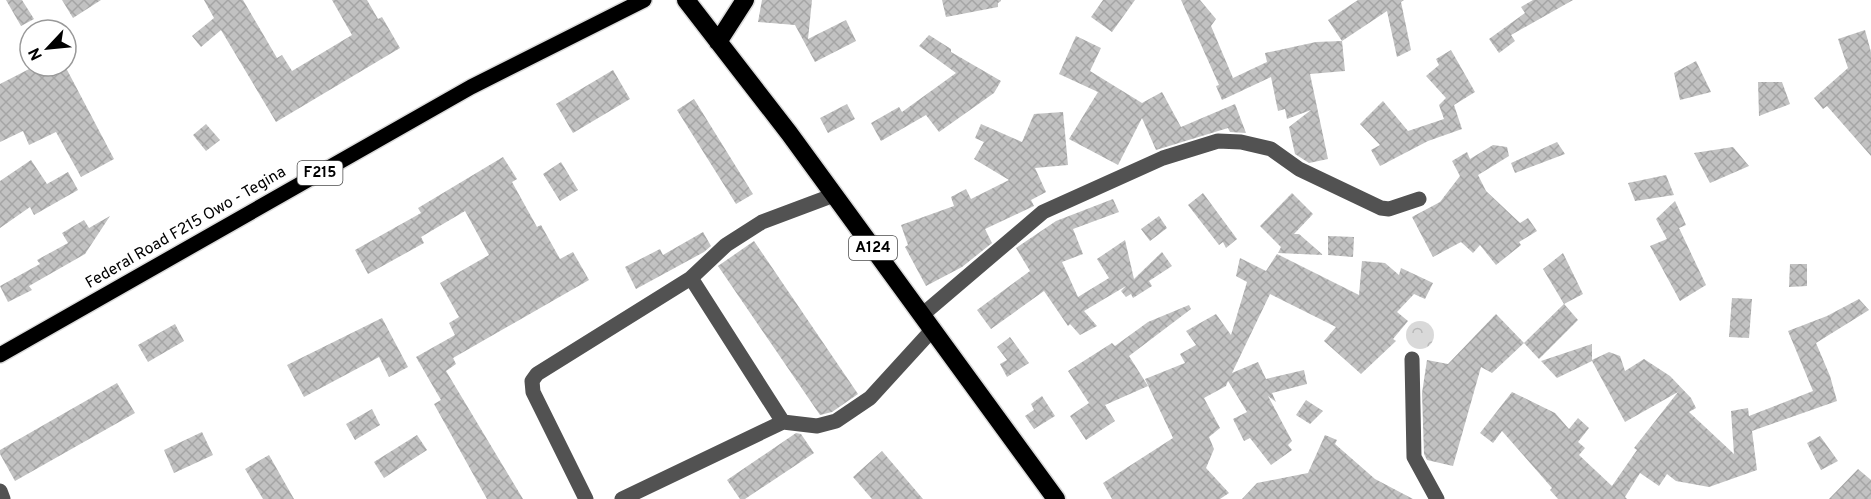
<svg xmlns="http://www.w3.org/2000/svg" width="1871" height="499" font-family="Overpass,sans-serif">
	<defs>
		<pattern id="forest-crowns" width="20" height="18" patternUnits="userSpaceOnUse" patternTransform="scale(1.5)"><rect width="20" height="18" fill="#d9d9d9"/><path d="M2 6a3 3 0 1 1 6 0M12 15a3 3 0 1 1 6 0" fill="none" stroke="#b8b8b8"/></pattern>
		<pattern id="building-cross-hatch" width="8" height="8" patternUnits="userSpaceOnUse" patternTransform="scale(1.5)"><rect width="8" height="8" fill="#c2c2c2"/><path d="M0 0l8 8M0 8l8-8" fill="none" stroke="#a5a5a5"/></pattern>
	</defs>
	<rect width="100%" height="100%" fill="#fff"/>
	<path fill="url(#forest-crowns)" d="M1406 335a14 14 0 1 1 28 0a14 14 0 1 1-28 0Z"/>
	<path fill="url(#building-cross-hatch)" d="M6,0H22L34,19L21,26Z
		M62,0H101L73,18Z
		M204,0H243L277,58L282,55L292,71L352,35L332,0H367L378,19L382,17L400,48L276,122L221,30L201,47L192,36L214,18Z
		M762,0H812L808,39L846,20L856,41L815,62L795,25L758,22Z
		M942,0H1001V1L998,3V7L946,17Z
		M1103,0H1135L1112,32L1091,17Z
		M1181,0H1200L1216,19L1211,26L1233,78L1267,62L1265,53L1316,42L1342,41L1345,71L1310,74L1328,159L1309,163L1295,154L1289,127L1311,110L1287,119L1285,109L1278,111L1271,77L1222,100L1216,86L1219,85Z
		M1358,0H1404L1401,2L1411,50L1397,57L1387,11L1342,41L1328,20Z
		M1533,0H1573L1511,35L1515,41L1499,53L1489,39L1525,13L1521,7Z
		M1865,30L1871,52V156L1827,106L1823,109L1814,98L1848,68L1838,39Z
		M929,35L951,49V52L1001,81L994,93L939,132L926,115L881,141L871,123L899,107L902,112L956,73L919,46Z
		M1076,36L1101,48L1090,71L1142,103L1162,92L1181,127L1235,104L1246,133L1230,132L1228,128L1156,150L1142,118L1118,165L1069,139L1098,92L1059,74Z
		M1451,50L1475,92L1454,105L1462,129L1428,141L1380,166L1371,150L1380,145L1360,124L1383,101L1408,131L1444,119L1439,105L1446,98L1426,76L1439,65L1436,59Z
		M1696,61L1711,92L1680,100L1674,73Z
		M35,66H65L114,159L81,177L56,132L29,145L23,131L0,142V84Z
		M613,70L630,99L573,133L556,104Z
		M1758,82H1782L1790,104L1759,116Z
		M694,99L753,194L736,204L677,110Z
		M847,104L855,119L828,133L820,118Z
		M1063,112L1068,165L1035,168L1046,192L1031,200L1034,206L985,229L992,243L962,267L926,286L905,247L908,245L901,225L954,206L951,197L966,189L971,199L1009,180L974,159L984,142L975,138L981,124L1022,142L1034,114Z
		M206,124L220,140L206,151L193,135Z
		M1557,142L1565,154L1515,173L1511,163Z
		M1493,145L1507,147L1509,156L1478,175L1486,191L1520,223L1528,218L1537,231L1519,242L1521,245L1496,265L1480,245L1473,253L1461,242L1433,257L1412,217L1440,202L1460,176L1452,161L1467,152L1470,159Z
		M1733,147L1749,166L1710,183L1694,153Z
		M503,157L517,179L512,182L537,227L541,225L560,259L573,252L589,280L453,358L456,364L446,371L523,499H487L434,404L441,400L416,357L455,335L449,323L459,317L440,283L489,255L465,211L421,237L424,243L368,274L355,250L421,213L418,208Z
		M31,160L47,184L68,172L78,190L34,215L30,207L0,228V181Z
		M561,162L578,190L560,201L543,174Z
		M1666,175L1674,195L1635,201L1628,183Z
		M1203,193L1237,239L1226,248L1223,242L1219,245L1188,205Z
		M1292,193L1313,214L1294,234H1299L1323,255L1278,253L1281,247L1260,226Z
		M1113,199L1119,212L1073,229L1083,254L1062,262L1078,297L1109,278L1097,259L1125,240L1134,279L1162,252L1172,266L1149,281L1152,286L1133,298L1131,294L1126,297L1121,291L1126,286L1084,311L1097,326L1080,335L1070,324L1068,326L1044,291L991,329L977,310L1030,271L1016,248L1056,221Z
		M1675,201L1686,225L1679,228L1706,285L1680,301L1650,246L1667,239L1656,219Z
		M110,216L85,254L29,286L32,290L8,302L0,286L40,264L37,260L68,243L62,233L84,220L89,228Z
		M1159,216L1167,228L1150,241L1141,229Z
		M703,232L711,246L704,252L636,289L625,267L660,249L663,255Z
		M1328,236L1354,237L1353,257L1328,255Z
		M754,241L858,394L832,412L820,415L718,266Z
		M1563,253L1583,294L1564,304L1543,269Z
		M1277,254L1359,295L1362,261L1385,263L1399,275L1401,268L1433,283L1425,299L1414,294L1397,312L1408,321L1393,339L1396,341L1361,374L1324,341L1336,327L1270,294L1232,373L1258,362L1266,379L1304,370L1307,384L1272,393L1276,402L1268,396L1292,441L1288,445L1292,450L1271,465L1250,438L1244,441L1233,419L1247,412L1228,381L1226,386L1204,398L1220,428L1209,437L1214,449L1206,468L1229,493L1220,499H1112L1103,483L1173,438L1145,379L1185,363L1180,354L1196,345L1186,331L1216,314L1231,335L1247,282L1236,276L1240,258L1266,271Z
		M1790,264H1807V286L1789,287Z
		M1732,298L1752,299L1749,338L1729,337Z
		M1859,299L1869,310L1816,343L1830,376L1837,401L1752,431L1757,470L1709,487L1676,481L1667,474L1659,486L1640,473L1625,497L1627,499H1558L1550,490L1552,488L1502,431L1493,443L1480,433L1512,392L1555,413L1569,429L1578,418L1589,428L1578,442L1585,448L1579,455L1612,486L1637,450L1634,448L1678,392L1625,422L1592,361L1557,378L1541,361L1592,344V360L1609,352L1620,356L1625,371L1644,359L1670,376L1691,398L1696,408L1689,412L1734,454L1731,411L1748,408L1749,416L1813,391L1788,331L1827,316Z
		M1564,304L1578,320L1539,359L1524,343Z
		M1189,305L1191,309L1129,356L1148,386L1105,405L1115,421L1086,440L1070,416L1089,403L1068,371L1112,343L1115,346L1148,322Z
		M1496,314L1524,343L1492,373L1481,367L1453,466L1427,460L1424,454L1422,393L1427,360L1448,364Z
		M382,318L408,367L389,377L379,357L304,397L287,365Z
		M175,324L184,341L148,362L138,345Z
		M1010,337L1029,363L1007,377L1000,364L1007,360L997,347Z
		M117,383L135,413L15,481L0,454V450Z
		M1042,396L1055,416L1034,429L1025,416L1034,410L1031,404Z
		M1306,400L1323,411L1310,424L1296,415Z
		M372,409L380,425L355,440L346,424Z
		M202,432L213,455L174,473L164,450Z
		M796,433L801,434L814,453L745,499H740L727,480Z
		M417,435L427,450L384,478L374,462Z
		M1325,435L1337,440L1335,444L1375,479L1413,499H1242L1257,483L1308,473Z
		M1820,436L1838,461L1821,470L1807,443Z
		M882,451L923,499H872L853,477Z
		M269,455L294,499H263L245,469Z
		M1858,469L1871,480V499H1829Z"/>
	<g fill="none" stroke-linecap="round" stroke-linejoin="round">
		<defs>
			<path id="major" d="M0,355L471,87L644,0"/>
			<path id="highway" d="M686,0L789,133L1056,499
				M718,42L745,0"/>
		</defs>
		<use href="#major" stroke="#dbdbdb" stroke-width="18"/>
		<use href="#highway" stroke="#dbdbdb" stroke-width="21"/>
		<path stroke="#525252" stroke-width="15" d="M691,278L783,422
			M922,315L1043,212L1163,158L1218,141L1241,142L1271,149L1299,169L1381,208L1389,209L1419,199
			M1412,359L1414,457L1437,499
			M0,491L3,499
			M586,499L533,392L532,381L537,374L691,278L726,245L762,222L834,195
			M622,499L783,422L817,426L836,421L870,398L933,329"/>
		<use href="#major" stroke="#000" stroke-width="15"/>
		<use href="#highway" stroke="#000" stroke-width="18"/>
	</g>
	<g text-anchor="middle" dominant-baseline="central" stroke-width="4.5" stroke-linejoin="round" paint-order="stroke">
		<g fill="#fff" stroke="#4c4c4c" stroke-width="1.5">
			<rect x="297.5" y="161" width="45" height="24" rx="4.5"/>
			<rect x="849" y="236" width="48" height="24" rx="4.5"/>
		</g>
		<g font-size="15" font-weight="bold" fill="#000">
			<text x="320" y="173">F215</text>
			<text x="873" y="248">A124</text>
		</g>
		<g font-size="16" fill="#000" stroke="#fff">
			<text transform="translate(186 228) rotate(-30)">Federal Road F215 Owo - Tegina</text>
		</g>
	</g>
	<g transform="translate(48 48) rotate(244)"><circle r="28" fill="#ffffff" stroke="#999999" stroke-width="1.5"/>
	<path d="M0-4.5L10 22L0 15L-10 22Z" fill="#000000"/>
	<text y="-9" font-size="16" font-weight="bold" text-anchor="middle" fill="#000000">N</text>
	</g>
</svg>
